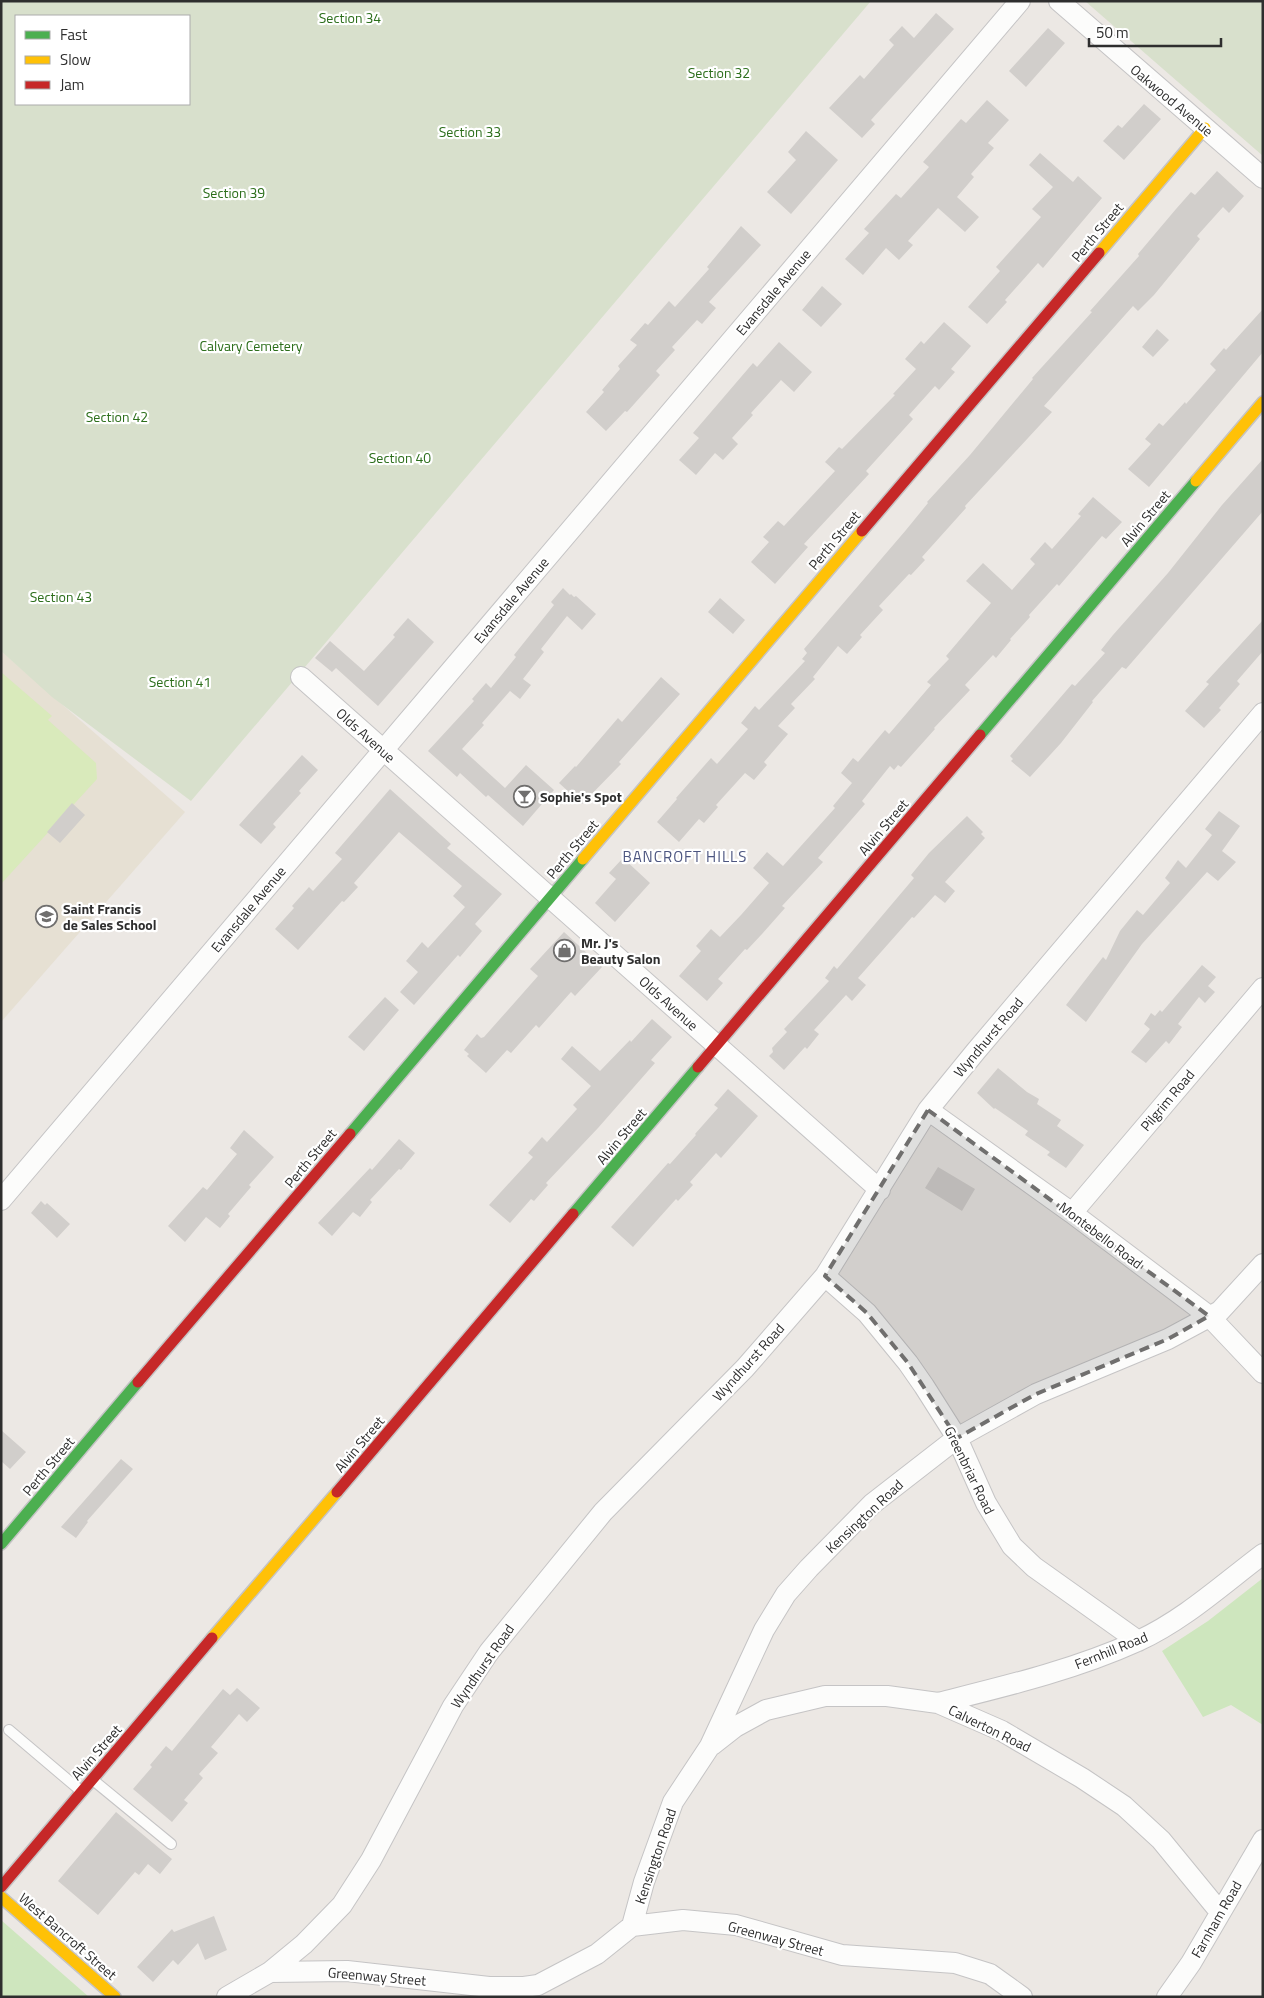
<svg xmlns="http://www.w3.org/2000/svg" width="1264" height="1998" font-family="'Titillium Web',sans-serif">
	<rect width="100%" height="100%" fill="#ece8e4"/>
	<path fill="#e6e0d3" d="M1,651L185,812L1,1022Z"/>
	<path fill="#cee6be" d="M1263,1578V1725L1231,1705L1203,1717L1162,1651L1208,1621Z
		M1,1920L89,1997H1Z"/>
	<path fill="#d8e0cc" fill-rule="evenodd" d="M1,1H871L191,801L52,697L1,651ZM16,16H189V104H16Z
		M1085,1H1263V156Z"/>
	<path fill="#d9eabb" d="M1,672L52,716L48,720L96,763L97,779L1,884Z"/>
	<path fill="#d1cecb" d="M936,13L954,29L871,120L875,124L862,138L829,108L860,75L864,79L894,45L889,40L902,26L914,38Z
		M1048,28L1065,43L1026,87L1009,71Z
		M987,100L1009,120L988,143L994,148L971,174L974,177L957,197L979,217L965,232L938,208L908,241L913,245L899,260L886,248L863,275L845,259L869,233L864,229L896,194L901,198L929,167L923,162L961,119L966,123Z
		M1144,104L1161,119L1124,160L1103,141L1118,125L1122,128Z
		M806,131L838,160L791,214L767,192L796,160L788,152Z
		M1040,153L1073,182L1078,176L1102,198L1043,268L1038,263L1005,300L1007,302L987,324L968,307L1000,271L996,267L1041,217L1032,209L1053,187L1029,165Z
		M1217,171L1244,196L1229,213L1223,207L1197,236L1200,239L1154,295L1138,311L1133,306L1044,406L1052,412L965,506L966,508L922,557L925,560L911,575L909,574L879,606L883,610L860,635L862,637L847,654L838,646L813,677L815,679L791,704L795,708L778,726L788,734L764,762L767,765L754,780L745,773L716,805L718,807L704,823L699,819L679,842L657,822L677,799L676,798L711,758L717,764L748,729L741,723L755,706L759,710L805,661L802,659L807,653L804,649L906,530L928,503L927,502L970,455L1033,379L1032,378L1092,312L1090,311L1139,256L1138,254L1176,209L1191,192L1195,195Z
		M741,226L761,245L709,302L716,308L702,324L697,320L672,347L675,350L656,371L660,375L627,412L625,411L606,431L586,412L604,392L602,390L620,369L618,366L637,345L630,340L645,323L648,325L669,301L675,307L709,269L707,267Z
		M822,286L842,304L821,327L802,310Z
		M1263,309V352L1149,487L1128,469L1151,444L1145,439L1159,423L1163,426L1185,402L1186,404L1216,370L1210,364L1224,348L1226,350Z
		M944,322L971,346L951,369L955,372L939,390L935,386L909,415L913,419L866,471L869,474L804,544L808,547L775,584L751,562L769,542L763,537L778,521L784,526L835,471L825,462L839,447L842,449L895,395L893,394L916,369L905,359L921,341L924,344Z
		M1157,329L1169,340L1153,357L1142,347Z
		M779,342L812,372L794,392L781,380L751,413L753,415L732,438L738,444L723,460L715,453L696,475L679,460L699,438L693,433L753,363L757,367Z
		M1263,459V511L1126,669L1122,667L1092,701L1093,702L1061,743L1030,777L1011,761L1013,759L1010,756L1072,684L1075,686L1105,653L1101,650L1113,635L1168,573L1222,505Z
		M1093,497L1122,522L1106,539L1102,536L1059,586L1057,584L1029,615L1030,617L1010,639L1011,640L996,658L993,655L965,685L970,690L934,728L935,729L901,767L898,765L894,770L890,766L862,801L865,804L818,858L823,862L782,906L785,908L762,934L747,950L745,949L718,979L723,983L707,1001L679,976L701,951L696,946L711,929L720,937L741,915L769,883L753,868L767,852L783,866L835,808L833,806L852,783L841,773L853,758L858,762L885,730L889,734L931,685L927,682L949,659L946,656L991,603L966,581L983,563L1012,590L1035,564L1030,559L1045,542L1052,549L1081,516L1078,514Z
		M563,588L570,595L571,594L574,597L576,596L596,614L582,630L567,616L541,649L544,652L523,679L531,685L520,699L510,691L482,723L484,725L462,749L505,788L526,765L554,790L523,826L488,795L486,797L460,773L457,777L428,751L474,701L472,699L486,683L491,688L516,657L514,655L554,605L551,602Z
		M720,598L745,620L733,634L708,612Z
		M408,618L434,642L378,706L336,668L332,672L315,658L330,641L364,671L395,637L393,635Z
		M1263,620V651L1237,681L1240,684L1219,708L1221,710L1204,728L1185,711L1209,684L1206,682Z
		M661,677L680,694L619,762L621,764L582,804L559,783L575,766L576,767L618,718L622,722Z
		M302,755L318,770L299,791L301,793L273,824L276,827L261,844L239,825Z
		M390,789L451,844L447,848L502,894L475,924L482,931L460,957L458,955L414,1005L400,992L418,972L406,961L422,942L428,948L465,907L453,896L462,886L399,832L354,883L358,887L344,902L342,901L298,950L275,929L294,908L292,906L309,887L313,891L342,859L335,853Z
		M72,803L85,815L60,843L47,832Z
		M1219,811L1240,826L1222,851L1236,862L1218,881L1207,872L1142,944L1086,1022L1066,1005L1103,957L1106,960L1120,931L1137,910L1143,915L1170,883L1165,878L1178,860L1186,868L1212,835L1205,829Z
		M967,816L983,832L981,834L985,838L945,882L955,891L945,903L935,895L914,918L912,917L858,978L866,985L852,1001L846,995L814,1030L819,1034L807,1049L805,1047L784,1070L769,1056L773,1052L772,1048L787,1032L784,1029L829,981L825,978L834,966L837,969L914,878L911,875L929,853Z
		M623,858L650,883L615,922L595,903L616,879L609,873Z
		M564,932L602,967L575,996L571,992L539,1028L536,1025L511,1053L507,1050L486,1073L467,1056L469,1054L464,1050L477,1034L481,1038L484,1037L538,976L530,969Z
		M1202,965L1216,977L1208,986L1215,992L1205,1003L1199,997L1178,1024L1182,1027L1169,1044L1166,1041L1146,1063L1131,1052L1150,1029L1144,1024L1151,1013L1155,1016L1160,1010L1162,1012Z
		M385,997L399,1010L364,1051L348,1037Z
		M652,1019L672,1037L651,1060L655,1063L598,1128L546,1183L548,1185L534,1201L531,1199L510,1223L489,1205L533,1157L528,1153L542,1137L547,1142L577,1109L573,1105L591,1086L561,1059L572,1046L600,1071L630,1040L631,1042Z
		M998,1068L1027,1092L1039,1099L1037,1104L1061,1120L1057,1126L1084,1145L1066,1168L1047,1155L1050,1152L1025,1135L1028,1131L995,1108L994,1109L977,1093Z
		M728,1089L758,1116L721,1158L716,1153L690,1182L693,1185L678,1201L676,1199L633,1247L611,1227L668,1163L670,1164L696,1135L695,1134L718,1108L714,1105Z
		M244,1130L274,1157L249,1185L251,1187L228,1214L230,1216L220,1228L206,1217L185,1242L168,1226L203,1187L207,1190L237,1154L230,1148Z
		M399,1139L415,1153L401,1170L399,1169L370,1200L372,1202L360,1217L353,1212L332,1236L318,1223L370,1168L372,1170Z
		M938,1167L975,1189L962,1211L925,1188Z
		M41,1201L45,1205L47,1203L70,1224L57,1238L31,1213Z
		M1,1430L26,1452L10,1469L1,1461Z
		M121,1459L133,1469L87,1521L88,1522L76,1538L61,1527Z
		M237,1688L260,1708L247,1722L239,1714L211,1747L218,1753L199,1774L203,1778L184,1800L188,1803L172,1822L133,1789L152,1767L150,1765L166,1746L172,1751L223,1689L230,1695Z
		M116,1812L172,1859L160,1874L148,1864L139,1875L135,1872L98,1915L58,1881Z
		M214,1916L227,1950L205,1960L198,1943L178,1965L173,1960L153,1982L137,1967L172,1929L174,1932Z"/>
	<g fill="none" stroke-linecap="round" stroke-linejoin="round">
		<defs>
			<path id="lane" d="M9,1730L81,1791
				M93,1780L171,1844"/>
			<path id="street" d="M1059,1L1263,178
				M301,677L880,1190
				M928,1110L1072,1213L1209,1316L1263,1373
				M1,1200L1020,1
				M1072,1213L1263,988
				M825,1276L867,1313L908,1363L924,1386L957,1438L986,1503L1012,1546L1034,1567L1138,1641
				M938,1703C1006,1686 1074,1670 1138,1641C1184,1620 1223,1584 1263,1554
				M712,1745L735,1727L766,1710L825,1696H887L938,1703L1002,1731L1082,1778L1124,1806L1161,1840L1220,1912
				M632,1926L644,1882L673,1802L710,1746L764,1630L786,1594L809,1568L872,1504L957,1438L1036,1394L1168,1339L1220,1311L1263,1264
				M270,1972L347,1971L489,1987H524L538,1985L597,1954L632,1926L683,1920L736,1925L842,1955L955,1963L990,1974L1022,1997
				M227,1997L270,1972L304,1944L342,1905L371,1860L453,1706L489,1652L603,1512L745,1368L825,1276L928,1110L976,1051L1263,713
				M1167,1997L1191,1963L1263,1840"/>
			<path id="fast" d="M980,735L1196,481
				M350,1134L583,859
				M573,1214L698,1067
				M1,1544L138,1382"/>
			<path id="slow" d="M1099,253L1205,128
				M1196,481L1263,402
				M583,859L862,531
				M212,1638L337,1492
				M1,1897L115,1997"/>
			<path id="jam" d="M862,531L1099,253
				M698,1067L980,735
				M138,1382L350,1134
				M337,1492L573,1214
				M1,1887L212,1638"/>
		</defs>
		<use href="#lane" stroke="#c5c4c5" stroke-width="12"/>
		<use href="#street" stroke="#c5c4c5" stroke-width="22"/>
		<use href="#fast" stroke="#c5c4c5" stroke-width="14"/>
		<use href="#slow" stroke="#c5c4c5" stroke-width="14"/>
		<use href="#jam" stroke="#c5c4c5" stroke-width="14"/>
		<use href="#lane" stroke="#fcfcfb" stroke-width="10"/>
		<use href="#street" stroke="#fcfcfb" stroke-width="20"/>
		<use href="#fast" stroke="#4caf50" stroke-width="11"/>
		<use href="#slow" stroke="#ffc107" stroke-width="11"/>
		<use href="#jam" stroke="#c62828" stroke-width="11"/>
	</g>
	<path fill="#706f6e" fill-opacity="0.2" stroke="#706f6e" stroke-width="4" stroke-dasharray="10 6" stroke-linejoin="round" d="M928,1110L1209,1316L1168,1339L1036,1394L957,1438L908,1363L867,1313L825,1276Z"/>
	<defs>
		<symbol id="bar-ring" viewBox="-11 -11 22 22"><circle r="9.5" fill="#fff" stroke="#706f6e" stroke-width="1.5"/><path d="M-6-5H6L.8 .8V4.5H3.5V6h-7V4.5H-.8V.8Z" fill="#706f6e"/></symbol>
		<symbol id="school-ring" viewBox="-11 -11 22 22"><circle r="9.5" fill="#fff" stroke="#706f6e" stroke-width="1.5"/><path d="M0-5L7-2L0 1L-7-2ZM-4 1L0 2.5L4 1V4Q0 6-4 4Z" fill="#706f6e"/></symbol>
		<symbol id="shop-ring" viewBox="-11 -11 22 22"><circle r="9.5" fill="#fff" stroke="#706f6e" stroke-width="1.5"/><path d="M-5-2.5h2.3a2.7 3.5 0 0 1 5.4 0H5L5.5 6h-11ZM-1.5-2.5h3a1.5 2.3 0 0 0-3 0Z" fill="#706f6e"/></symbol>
	</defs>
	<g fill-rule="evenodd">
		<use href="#bar-ring" x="512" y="784" width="25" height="25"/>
		<use href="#school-ring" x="34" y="904" width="25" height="25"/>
		<use href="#shop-ring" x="552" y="938" width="25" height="25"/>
	</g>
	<g text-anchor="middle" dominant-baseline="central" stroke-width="4.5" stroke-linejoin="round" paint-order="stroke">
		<g font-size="14" fill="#2c6e1b" stroke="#fff">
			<text x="350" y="17">Section 34</text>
			<text x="719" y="72">Section 32</text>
			<text x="470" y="131">Section 33</text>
			<text x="234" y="192">Section 39</text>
			<text x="251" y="345">Calvary Cemetery</text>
			<text x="117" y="416">Section 42</text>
			<text x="400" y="457">Section 40</text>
			<text x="61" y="596">Section 43</text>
			<text x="180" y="681">Section 41</text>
		</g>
		<g font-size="14" fill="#2e2e2e" stroke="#fff">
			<text transform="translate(1172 100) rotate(40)">Oakwood Avenue</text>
			<text transform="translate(1097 232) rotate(-50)">Perth Street</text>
			<text transform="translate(773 292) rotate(-50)">Evansdale Avenue</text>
			<text transform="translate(1145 518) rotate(-50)">Alvin Street</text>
			<text transform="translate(834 540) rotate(-50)">Perth Street</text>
			<text transform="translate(511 600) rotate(-50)">Evansdale Avenue</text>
			<text transform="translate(366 735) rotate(42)">Olds Avenue</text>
			<text transform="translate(883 827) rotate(-50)">Alvin Street</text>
			<text transform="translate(572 849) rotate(-50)">Perth Street</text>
			<text transform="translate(248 909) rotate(-50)">Evansdale Avenue</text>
			<text transform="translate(669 1003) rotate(42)">Olds Avenue</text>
			<text transform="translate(988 1037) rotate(-50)">Wyndhurst Road</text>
			<text transform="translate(1167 1100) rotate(-50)">Pilgrim Road</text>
			<text transform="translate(621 1136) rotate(-50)">Alvin Street</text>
			<text transform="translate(310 1158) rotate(-50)">Perth Street</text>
			<text transform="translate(1101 1235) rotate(37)">Montebello Road</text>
			<text transform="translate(748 1362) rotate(-48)">Wyndhurst Road</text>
			<text transform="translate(359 1444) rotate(-50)">Alvin Street</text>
			<text transform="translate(48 1466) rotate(-50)">Perth Street</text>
			<text transform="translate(970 1470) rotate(64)">Greenbriar Road</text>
			<text transform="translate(864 1516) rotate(-43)">Kensington Road</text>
			<text transform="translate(1111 1650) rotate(-22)">Fernhill Road</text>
			<text transform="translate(482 1666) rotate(-55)">Wyndhurst Road</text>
			<text transform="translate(990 1728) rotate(26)">Calverton Road</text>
			<text transform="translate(96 1752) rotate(-49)">Alvin Street</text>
			<text transform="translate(655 1856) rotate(-71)">Kensington Road</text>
			<text transform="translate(1216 1919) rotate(-60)">Farnham Road</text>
			<text transform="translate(68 1936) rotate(41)">West Bancroft Street</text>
			<text transform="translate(776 1938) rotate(15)">Greenway Street</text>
			<text transform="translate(377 1976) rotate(5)">Greenway Street</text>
		</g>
		<g font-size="14" font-weight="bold" fill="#2e2e2e" stroke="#fff" text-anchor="start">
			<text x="540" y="796">Sophie's Spot</text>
			<text x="63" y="908">Saint Francis<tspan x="63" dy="16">de Sales School</tspan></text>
			<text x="581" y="942">Mr. J's<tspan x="581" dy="16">Beauty Salon</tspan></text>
		</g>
		<g font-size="15" letter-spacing="1" fill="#4d5680" stroke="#fff">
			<text x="685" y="856">BANCROFT HILLS</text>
		</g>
	</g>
	<rect width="1264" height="1998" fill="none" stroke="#2e2e2e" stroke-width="5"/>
	<rect x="15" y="15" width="175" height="90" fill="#ffffff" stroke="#ababab"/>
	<rect x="25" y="31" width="25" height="8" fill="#4caf50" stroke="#ababab"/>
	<text x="60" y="40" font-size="15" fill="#2e2e2e">Fast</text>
	<rect x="25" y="56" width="25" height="8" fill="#ffc107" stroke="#ababab"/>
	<text x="60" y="65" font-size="15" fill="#2e2e2e">Slow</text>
	<rect x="25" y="81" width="25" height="8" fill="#c62828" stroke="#ababab"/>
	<text x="60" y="90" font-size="15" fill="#2e2e2e">Jam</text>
	<path d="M1089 38v8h132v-8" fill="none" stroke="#2e2e2e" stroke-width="2.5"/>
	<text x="1096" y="38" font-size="15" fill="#2e2e2e" stroke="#ffffff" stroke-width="4" paint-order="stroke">50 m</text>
</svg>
